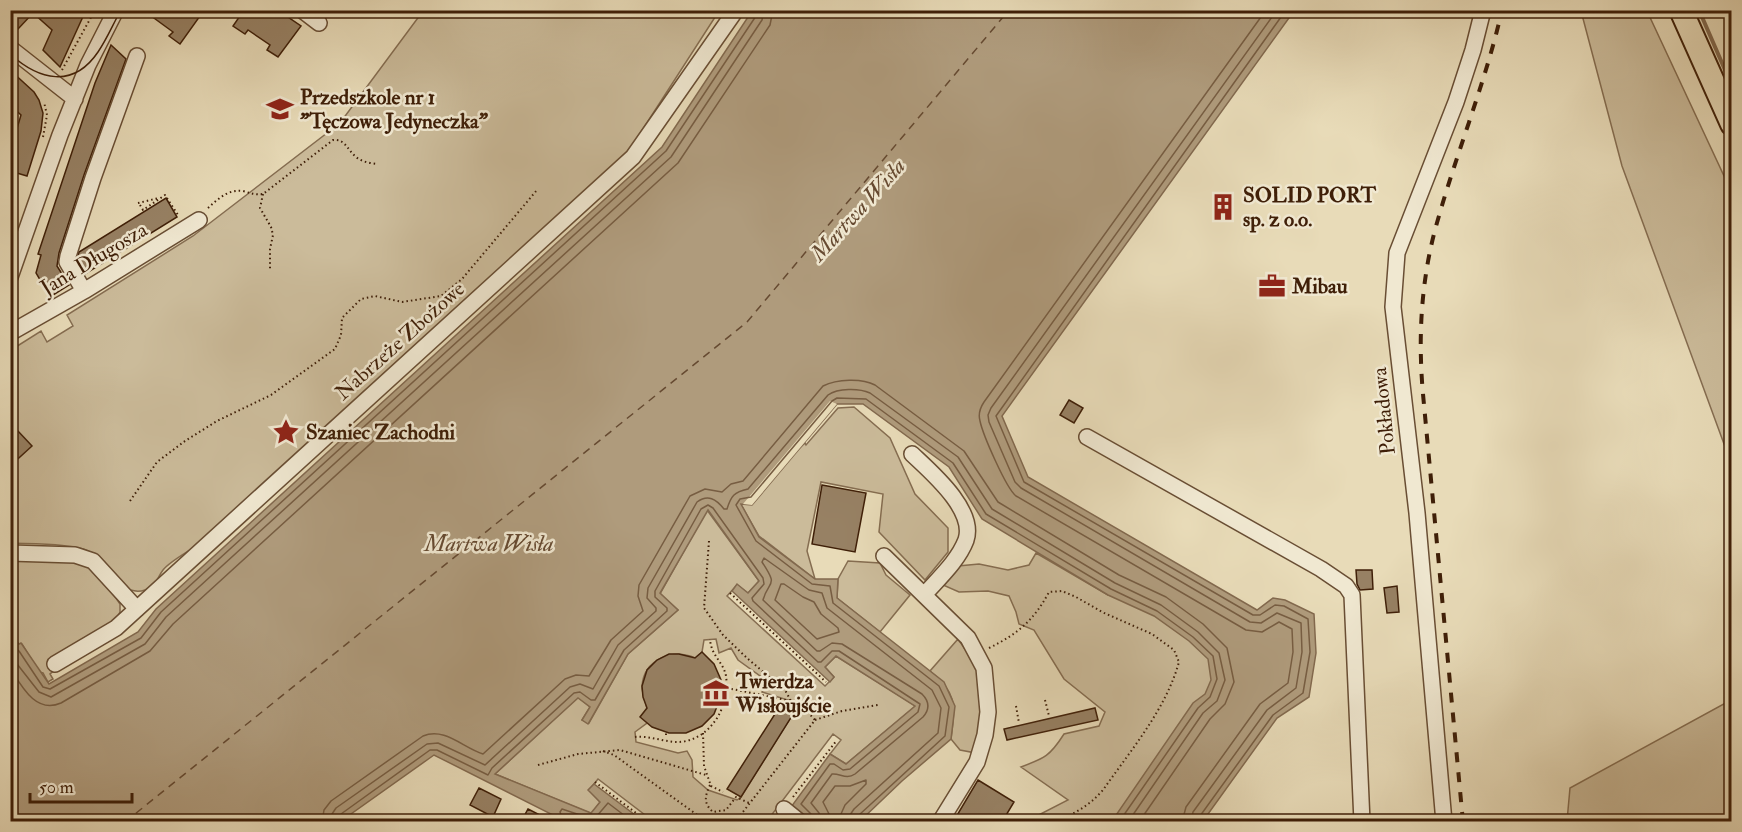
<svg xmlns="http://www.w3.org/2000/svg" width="1742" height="832" font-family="'IM FELL Double Pica',serif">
	<rect width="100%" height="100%" fill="#e8dbb8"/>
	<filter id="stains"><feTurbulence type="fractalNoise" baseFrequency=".00333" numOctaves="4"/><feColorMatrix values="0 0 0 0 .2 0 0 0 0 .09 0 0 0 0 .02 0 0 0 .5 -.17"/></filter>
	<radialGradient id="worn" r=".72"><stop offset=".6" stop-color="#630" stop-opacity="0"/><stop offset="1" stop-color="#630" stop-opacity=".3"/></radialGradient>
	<path fill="#cbbb9a" stroke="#856d51" stroke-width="1.5" fill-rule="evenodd" d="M423,11H719L632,146L622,158L200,543C190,551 170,561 163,570C157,578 156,587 145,590C121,598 108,565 92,553C79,543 28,544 11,543V350L41,331L47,342L73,326L67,315L193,236L340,123Z
		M1581,11H1647L1731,191V463L1622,166Z
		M854,407L890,438L915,494L948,528V552L925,580L879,532L883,494L821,482L807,551L815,579L759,536L740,503L805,443L806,445L838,408Z
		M707,510L759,581L748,593L737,585L727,596L825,686L834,677L825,667L836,656L916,706L846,764L830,754L841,740L833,734L767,821H653L598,779L589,790L600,802L592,814L495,774L578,697L590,707L582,720L589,723L628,654L678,610L660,594ZM716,639L719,653L731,648L738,660L760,676L757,680L765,684L762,692L791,701V717L741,797L737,800L708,790L693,777L692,760L687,751L678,753L636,742L635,732L647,723C647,718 648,713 647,709C646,701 642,695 642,686C644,659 673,648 695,658L702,652L704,640Z
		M1036,553L1108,595L1184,612L1227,683L1132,821H1027L1068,800L1021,767C1045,758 1050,756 1064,734L1099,726L1105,712L1064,679L1034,630L1019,624L1016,612L1009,596L988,591L959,592L943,585L958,566L979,564L1008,570L1029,565Z
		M10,558L83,563L93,571L116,598L120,604V612L116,620L50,674L53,679L48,682L43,673L39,672L22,644H19C8,634 11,619 11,605L15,604L14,591L11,585Z
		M848,561L880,563L886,575L910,595L880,632L837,598L838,579Z
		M958,639L974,662L985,694L976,753L960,750L951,739C955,706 958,693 930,671Z
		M1731,700V821H1567L1570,788Z"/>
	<path fill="#af9b7c" stroke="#82694e" stroke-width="1.5" d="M752,11H1294L1002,416L1028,477L1257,610L1273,598L1285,600L1314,614L1316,653L1309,697L1277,718L1203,821H1112L1193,703L1205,694L1211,680L1208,659L1189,641L1154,616L1108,595L982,519L949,467L863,404H837L752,505L741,504L759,537L815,579H838L837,598L944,682L955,706L951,739L902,781L860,821H808L791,807L830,754L846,764L915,706L836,656L825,667L834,677L830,682L732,591L737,584L748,593L759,581L708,510L660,593L678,610L628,654L588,724L582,720L590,707L578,698L495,774L591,813L600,802L588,790L594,784L643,821H560L555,816L434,755L341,821H11L10,629L14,640L19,644L21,643L49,684L138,632L156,609L662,147Z"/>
	<path fill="#e8dbb8" d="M830,401L837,404L752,505L743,504Z"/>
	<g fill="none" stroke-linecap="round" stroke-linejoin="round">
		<path stroke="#775d42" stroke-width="1.5" d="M781,584H784L803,597L814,602L821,614L838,628L839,632L817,639L775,600Z
			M10,644L19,651L43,687L50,689L141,638L161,612L666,151L756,16L757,10
			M10,655L39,692L51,697L145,644L166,617L671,157L762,20L764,10
			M10,668C22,687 36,714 61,703L150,651L173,624L678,163L770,25L773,10
			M322,822L324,810L331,801L423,736C445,727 463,748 483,754L565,679L576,675L589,676L611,640L643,611L638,596L639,585L690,496L705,489L722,492L731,484L743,481L823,386C837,379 862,378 875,385L964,451L998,502L1119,575L1166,597L1203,624L1227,648L1234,682L1225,704L1210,719L1139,822
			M331,822L332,814L336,808L427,744L438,743L485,765L570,687L580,684L593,689L618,645L656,611V608L647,598L648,588L697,502C708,494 716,499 724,509H727C731,496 734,492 748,489L828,395C838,388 859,388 870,393L958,457L992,509L1115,583L1161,605L1198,632L1219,653L1225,680L1217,701L1203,713L1128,822
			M338,822L341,814L430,750H437L488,775L492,768L574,693L580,692L591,700H595L624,650L667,611V608L655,597V591L701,509L708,505L713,508L763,578L764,584L752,598L753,601L818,662H821L832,651H839L920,704L918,712L850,769L843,770L834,764H830L801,804L812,815L813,822
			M564,822L560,812L562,809L592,819L596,817L608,803L633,822
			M821,822L819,813L811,803L832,774C840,773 846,780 855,774L923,717C930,709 929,701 922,694L842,644L832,643L820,651H817L763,600C769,579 779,588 762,562L764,558L809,590L822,593L827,608L932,690L941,708L938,733L854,809L850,815L849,822
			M830,822L829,814L823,802L835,786H850L866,780V784L845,805L841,814L840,822
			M857,822L859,815L945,736L949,707L939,686L833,603L830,586L812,584L756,541L736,505L740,499L751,497L832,401L837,398L866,399L953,463L986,514L1111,589L1157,611L1193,637L1213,656L1217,679L1210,697L1198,708L1119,822
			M1182,822L1186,807L1260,704L1288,683L1293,652L1292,629L1279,622L1262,632L1246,630L1016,496C1006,488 983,435 980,421C978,414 980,408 984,402L1266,10
			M1191,822L1193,812L1267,710L1296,688L1302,652L1301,623L1277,613L1261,623L1250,622L1021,488L1015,482L989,422L988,415L991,408L1277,10
			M1199,822L1200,816L1273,715L1303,693L1310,652L1308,619L1284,606L1275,605L1260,615H1253L1024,482L996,416L1286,10"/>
		<path stroke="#82694e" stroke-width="4" d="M1699,10L1732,86"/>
		<path stroke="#664a31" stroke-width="1.5" stroke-dasharray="8 6" stroke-linecap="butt" d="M125,822L747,322L1009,10"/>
	</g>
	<path fill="#978164" stroke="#3f1f08" stroke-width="1.5" d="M10,10H86L60,67L43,50L52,30L33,13L18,29L10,22Z
		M143,10H191L200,16L180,44L169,36L173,32Z
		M244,10H288L285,15L301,26L278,57L267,50L270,45L248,30L245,34L233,26Z
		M111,45L126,59L84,175L59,253L57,266L69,285L50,297L36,273L41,255L38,254L95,83Z
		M10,70L34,92L39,100L43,113L41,131L27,176L10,171V152L21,115L10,105Z
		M166,198L177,217L85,274L77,260L79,252Z
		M1069,400L1083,408L1074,423L1060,415Z
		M17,430L32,446L10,466V436Z
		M822,485L866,493L855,552L812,544Z
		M1356,570H1372L1373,589L1360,590L1357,584Z
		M1397,586L1399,612L1387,613L1384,588Z
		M702,652L714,664L721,680V696L714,714L702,726L686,733H669L652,727L640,717L647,708L643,697L642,686L647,670L657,660L669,654H679L695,658Z
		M776,705L790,710L792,716L741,797L727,789L775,714Z
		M1095,708L1098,720L1007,740L1004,729Z
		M978,780L1014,802L1002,822H953Z
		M479,788L501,799L493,817L470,805Z
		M528,809L538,814L534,822H521Z"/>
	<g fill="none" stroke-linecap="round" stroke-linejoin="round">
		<defs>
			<path id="minor" d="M302,10L319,23
				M10,48L75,99
				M10,277L60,135L88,65L116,10
				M84,291L67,262L68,256L93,178L137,56
				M10,333L84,291L199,220
				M1087,437L1321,569L1346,586L1352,595L1362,822
				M912,454C931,472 976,510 966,540C958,561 939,578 924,595
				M10,553L75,555L93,561L137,609
				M884,556L968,638L984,668L988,712L985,735L977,762L940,822
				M55,664L116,628L633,157L736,10
				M784,809L800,822
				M1444,822L1417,513L1393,307L1397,253L1456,102L1473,50L1483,10"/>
			<path id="highway" d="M1681,10L1732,124"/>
		</defs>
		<use href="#minor" stroke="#694e34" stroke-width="18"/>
		<use href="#highway" stroke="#3f1f08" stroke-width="26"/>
		<path stroke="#3f1f08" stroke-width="2" stroke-dasharray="1.5 3" stroke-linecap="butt" d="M62,70L95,10
			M43,137L47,115L44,102
			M1728,142L1732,150
			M263,194L260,208L271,227L273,235L270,249V269
			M138,203L159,198
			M140,205L143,210L165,195L178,215
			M208,208C218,199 228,189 243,191C250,193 255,195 263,194L333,140C345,139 347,149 355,156C361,162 370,163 378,164
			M10,309L15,311L14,313
			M130,501L157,462L185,441L217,421L271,395L335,349L341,335L342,318L361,299L375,296L402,302L441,296L462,279L537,190
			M709,541L704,608L723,635L748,659L785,690L791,701
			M730,593L826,682
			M10,602H12
			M989,648C1018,634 1034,620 1049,592L1062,591L1076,597L1102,612L1152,634L1174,650L1179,662C1166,709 1131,750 1103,790C1089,806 1073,815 1053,822
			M727,688L791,701L804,708L815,720L735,822
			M1045,700L1049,716
			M1016,706L1019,723
			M815,720L842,711L878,705
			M703,733L704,766L711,786L723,792
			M666,735V733
			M635,737C652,735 669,745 686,741C714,735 730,703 726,676C723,661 711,656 710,639
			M603,751L614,755L707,822
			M538,765L578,754L620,750L706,775
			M595,782L648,822
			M710,785C705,796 703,803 713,812L726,810L736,797L749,803
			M793,797L837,740"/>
		<use href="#minor" stroke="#f0e8d1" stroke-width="15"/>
		<use href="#highway" stroke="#e8dbb8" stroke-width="22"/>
		<path stroke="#3f1f08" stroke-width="1.5" d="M10,54C39,80 73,89 98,52C107,39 113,24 121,10"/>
		<path stroke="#3f1f08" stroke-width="4" stroke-dasharray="10 10" stroke-linecap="butt" d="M1463,822L1423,394C1418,339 1421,283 1435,230C1455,156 1485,85 1502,10"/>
	</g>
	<defs>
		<symbol id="school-bare" viewBox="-9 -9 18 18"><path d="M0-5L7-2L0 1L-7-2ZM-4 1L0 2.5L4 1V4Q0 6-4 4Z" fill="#8f2418" stroke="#f0e8d1" stroke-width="2.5" paint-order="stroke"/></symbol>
		<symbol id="building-bare" viewBox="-9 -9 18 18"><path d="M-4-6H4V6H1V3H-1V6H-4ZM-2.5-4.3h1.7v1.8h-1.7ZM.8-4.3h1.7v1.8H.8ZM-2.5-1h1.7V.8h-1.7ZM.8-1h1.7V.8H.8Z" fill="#8f2418" stroke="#f0e8d1" stroke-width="2.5" paint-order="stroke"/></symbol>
		<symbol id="office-bare" viewBox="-9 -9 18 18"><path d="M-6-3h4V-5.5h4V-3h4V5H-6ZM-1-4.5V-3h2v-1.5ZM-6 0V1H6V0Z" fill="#8f2418" stroke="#f0e8d1" stroke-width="2.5" paint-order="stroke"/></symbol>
		<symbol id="sight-bare" viewBox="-9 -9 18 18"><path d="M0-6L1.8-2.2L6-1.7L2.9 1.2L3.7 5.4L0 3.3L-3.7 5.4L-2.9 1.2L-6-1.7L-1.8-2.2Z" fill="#8f2418" stroke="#f0e8d1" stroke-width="2.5" paint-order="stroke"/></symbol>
		<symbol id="museum-bare" viewBox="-9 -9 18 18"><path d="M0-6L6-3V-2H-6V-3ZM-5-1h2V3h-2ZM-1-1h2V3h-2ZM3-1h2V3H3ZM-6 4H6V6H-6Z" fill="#8f2418" stroke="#f0e8d1" stroke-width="2.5" paint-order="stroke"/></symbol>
	</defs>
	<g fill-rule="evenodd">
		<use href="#school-bare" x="261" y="90" width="38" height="38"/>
		<use href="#building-bare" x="1204" y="188" width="38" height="38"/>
		<use href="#office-bare" x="1253" y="267" width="38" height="38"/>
		<use href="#sight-bare" x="267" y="413" width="38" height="38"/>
		<use href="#museum-bare" x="697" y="674" width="38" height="38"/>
	</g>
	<g text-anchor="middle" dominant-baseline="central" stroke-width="5" stroke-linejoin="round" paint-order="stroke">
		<g font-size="21" font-weight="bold" fill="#3f1f08" stroke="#f0e8d1" text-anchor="start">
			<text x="300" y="97">Przedszkole nr 1<tspan x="300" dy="24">"Tęczowa Jedyneczka"</tspan></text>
			<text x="1243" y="195">SOLID PORT<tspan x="1243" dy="24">sp. z o.o.</tspan></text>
			<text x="1292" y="286">Mibau</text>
			<text x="306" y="432">Szaniec Zachodni</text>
			<text x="736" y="681">Twierdza<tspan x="736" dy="24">Wisłoujście</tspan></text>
		</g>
		<g font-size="21" fill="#3f1f08" stroke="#f0e8d1">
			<text transform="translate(94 259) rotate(-31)">Jana Długosza</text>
			<text transform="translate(400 341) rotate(-42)">Nabrzeże Zbożowe</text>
			<text transform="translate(1384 411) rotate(-96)">Pokładowa</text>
		</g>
		<g font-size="22" font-style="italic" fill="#664a31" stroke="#f0e8d1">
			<text transform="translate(858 210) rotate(-48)">Martwa Wisła</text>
			<text x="489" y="544">Martwa Wisła</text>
		</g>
	</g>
	<rect width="1742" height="832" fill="none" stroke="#e8dbb8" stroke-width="36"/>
	<rect x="12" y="12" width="1718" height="808" fill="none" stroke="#3f1f08" stroke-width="3"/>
	<rect x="18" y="18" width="1706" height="796" fill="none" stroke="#3f1f08" stroke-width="1.5"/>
	<path d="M30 793v9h102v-9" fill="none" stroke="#3f1f08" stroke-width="3"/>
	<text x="39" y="793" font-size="18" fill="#3f1f08" stroke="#f0e8d1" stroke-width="4.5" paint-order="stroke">50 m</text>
	<rect width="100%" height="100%" filter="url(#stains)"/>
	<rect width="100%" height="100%" fill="url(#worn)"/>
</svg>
